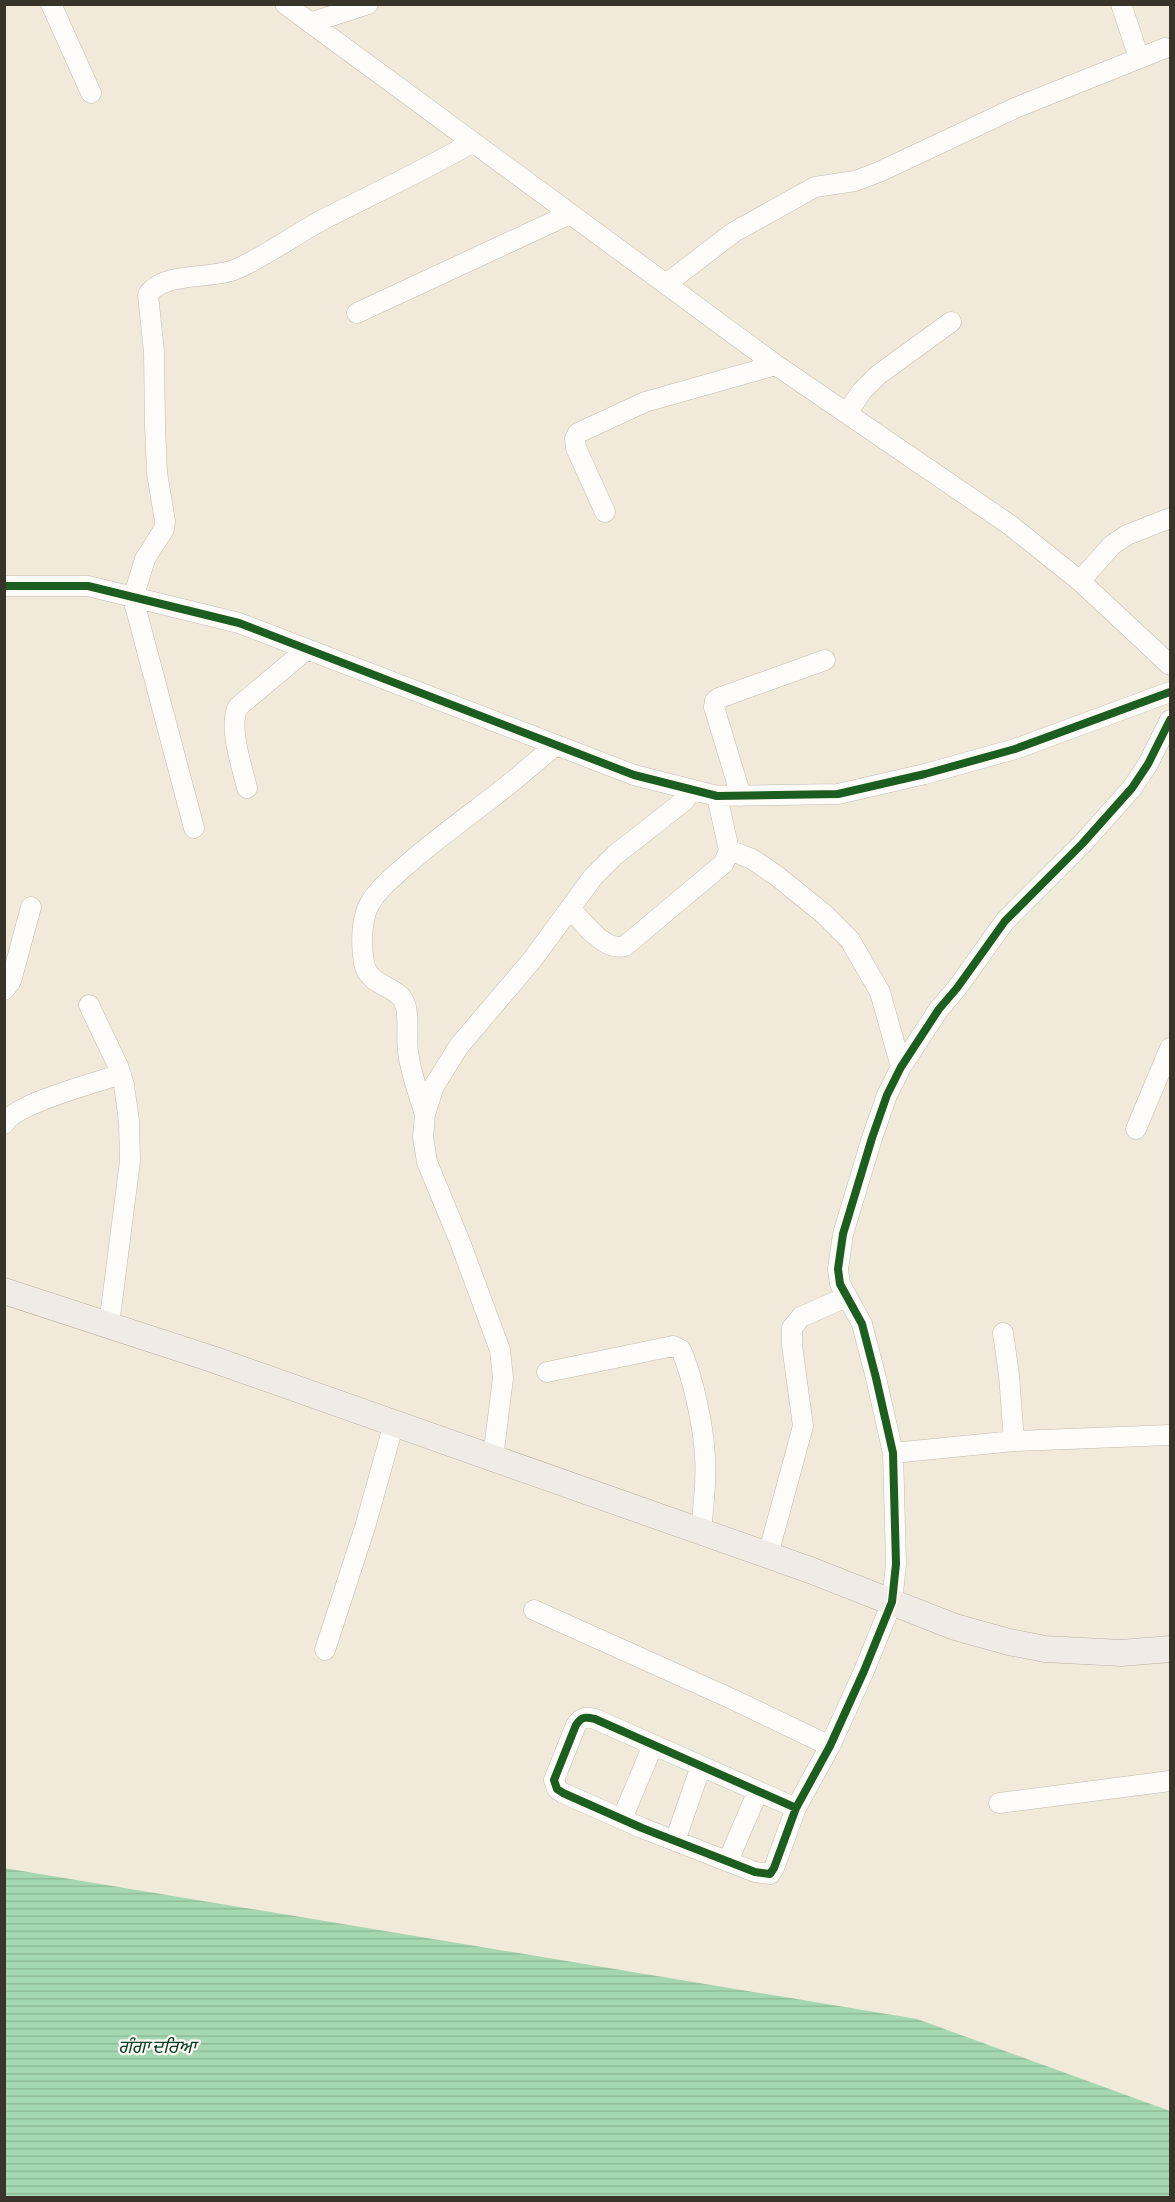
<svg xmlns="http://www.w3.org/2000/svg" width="1175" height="2202" font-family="'Asap Condensed','Noto Sans Gurmukhi',sans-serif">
	<defs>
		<pattern id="water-rules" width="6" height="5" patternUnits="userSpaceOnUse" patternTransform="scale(1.5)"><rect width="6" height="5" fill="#a5d8b1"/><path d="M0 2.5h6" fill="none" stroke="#8fba98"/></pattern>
	</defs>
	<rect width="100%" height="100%" fill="#f1e9da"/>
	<path fill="url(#water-rules)" d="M4,1868L917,2019L1170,2111V2197H5Z"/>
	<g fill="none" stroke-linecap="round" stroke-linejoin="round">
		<defs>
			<path id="minor" d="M51,4L91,93
				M285,4L776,365L1010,525L1080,581L1170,665
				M1121,4L1139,58
				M310,23L368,4
				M666,284L734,232L815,187L855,181L879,172L1015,108L1165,48
				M357,313L570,214
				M847,413L862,391L878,375L951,322
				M605,512L576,448L575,439L578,433L645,402L776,365
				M1080,581L1112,545L1127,535L1170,518
				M4,586H88L239,623L634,775L717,796L838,794L925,774L1015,749L1170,692
				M247,788C242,767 228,726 238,707L307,649
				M741,796L714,707L715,701L719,698L825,660
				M194,828L133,598L145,559L164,529L165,521L157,473L155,426L154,352L148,295C161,272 211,279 234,270C266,257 295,234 326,218C375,193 425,170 473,142
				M729,850L752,859L777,876L824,914L850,940L880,992L901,1067
				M570,908C583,922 604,952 625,946L724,863L729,850L717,796
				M4,990L11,981L31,907
				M89,1005L118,1066L124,1085L129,1121L130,1161L109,1325
				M425,1114C418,1093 411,1074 408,1052C406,1037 409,1021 406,1007C400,983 370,990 364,963C361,946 361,920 369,905C377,890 391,879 403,868C431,843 460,822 489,800C512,783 534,763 556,745
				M4,1124C15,1103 96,1083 121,1074
				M1136,1129L1170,1048
				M1003,1333L1009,1375L1014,1441
				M547,1372L673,1346L681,1350C693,1377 704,1428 705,1458C707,1482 703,1507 701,1532
				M893,1453L1014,1441L1170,1435
				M493,1458L503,1378L500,1350L460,1242L427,1162L423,1137L425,1114L434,1086L459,1046L532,960L593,877L615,855L684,801L692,790
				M768,1555L803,1426L792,1345V1328L801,1317L846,1297
				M534,1610L732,1699L830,1746
				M325,1650L365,1527L394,1423
				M999,1803L1170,1781
				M796,1808L595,1719C586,1717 582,1716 576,1725L554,1780L557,1789L563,1793L642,1828L755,1872L770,1874L774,1868L796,1808L830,1746L864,1671L892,1602L896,1564L893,1453L876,1378L862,1324L840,1284L838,1269L843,1234L872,1138L887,1095L901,1067L939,1009L957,988L1005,921L1082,844L1132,788L1148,764L1170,720
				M622,1819L653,1745
				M675,1841L701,1766
				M728,1861L758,1791"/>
			<path id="major" d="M4,1291L215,1360L810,1570L955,1627L1009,1642L1045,1649L1121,1653L1170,1649"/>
		</defs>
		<use href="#minor" stroke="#c2bcb0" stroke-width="21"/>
		<use href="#major" stroke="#bcb0a4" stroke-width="27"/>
		<use href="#minor" stroke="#fdfcf9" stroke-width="20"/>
		<use href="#major" stroke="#f1ebe6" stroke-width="26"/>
		<defs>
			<path id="cycleway" d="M4,586H88L239,623L634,775L717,796L838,794L925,774L1015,749L1170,692
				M796,1808L595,1719C586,1717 582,1716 576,1725L554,1780L557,1789L563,1793L642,1828L755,1872L770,1874L774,1868L796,1808L830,1746L864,1671L892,1602L896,1564L893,1453L876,1378L862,1324L840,1284L838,1269L843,1234L872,1138L887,1095L901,1067L939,1009L957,988L1005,921L1082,844L1132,788L1148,764L1170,720"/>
		</defs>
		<use href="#cycleway" stroke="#fefbf5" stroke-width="11"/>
		<use href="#cycleway" stroke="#1b5e20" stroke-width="8"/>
	</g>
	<g text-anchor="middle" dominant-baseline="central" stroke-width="4.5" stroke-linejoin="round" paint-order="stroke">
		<g font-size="18" font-style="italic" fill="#034122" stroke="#fefbf5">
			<text x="157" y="2046">ਗੰਗਾ ਦਰਿਆ</text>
		</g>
	</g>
	<rect width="1175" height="2202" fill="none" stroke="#393429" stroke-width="12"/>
</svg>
